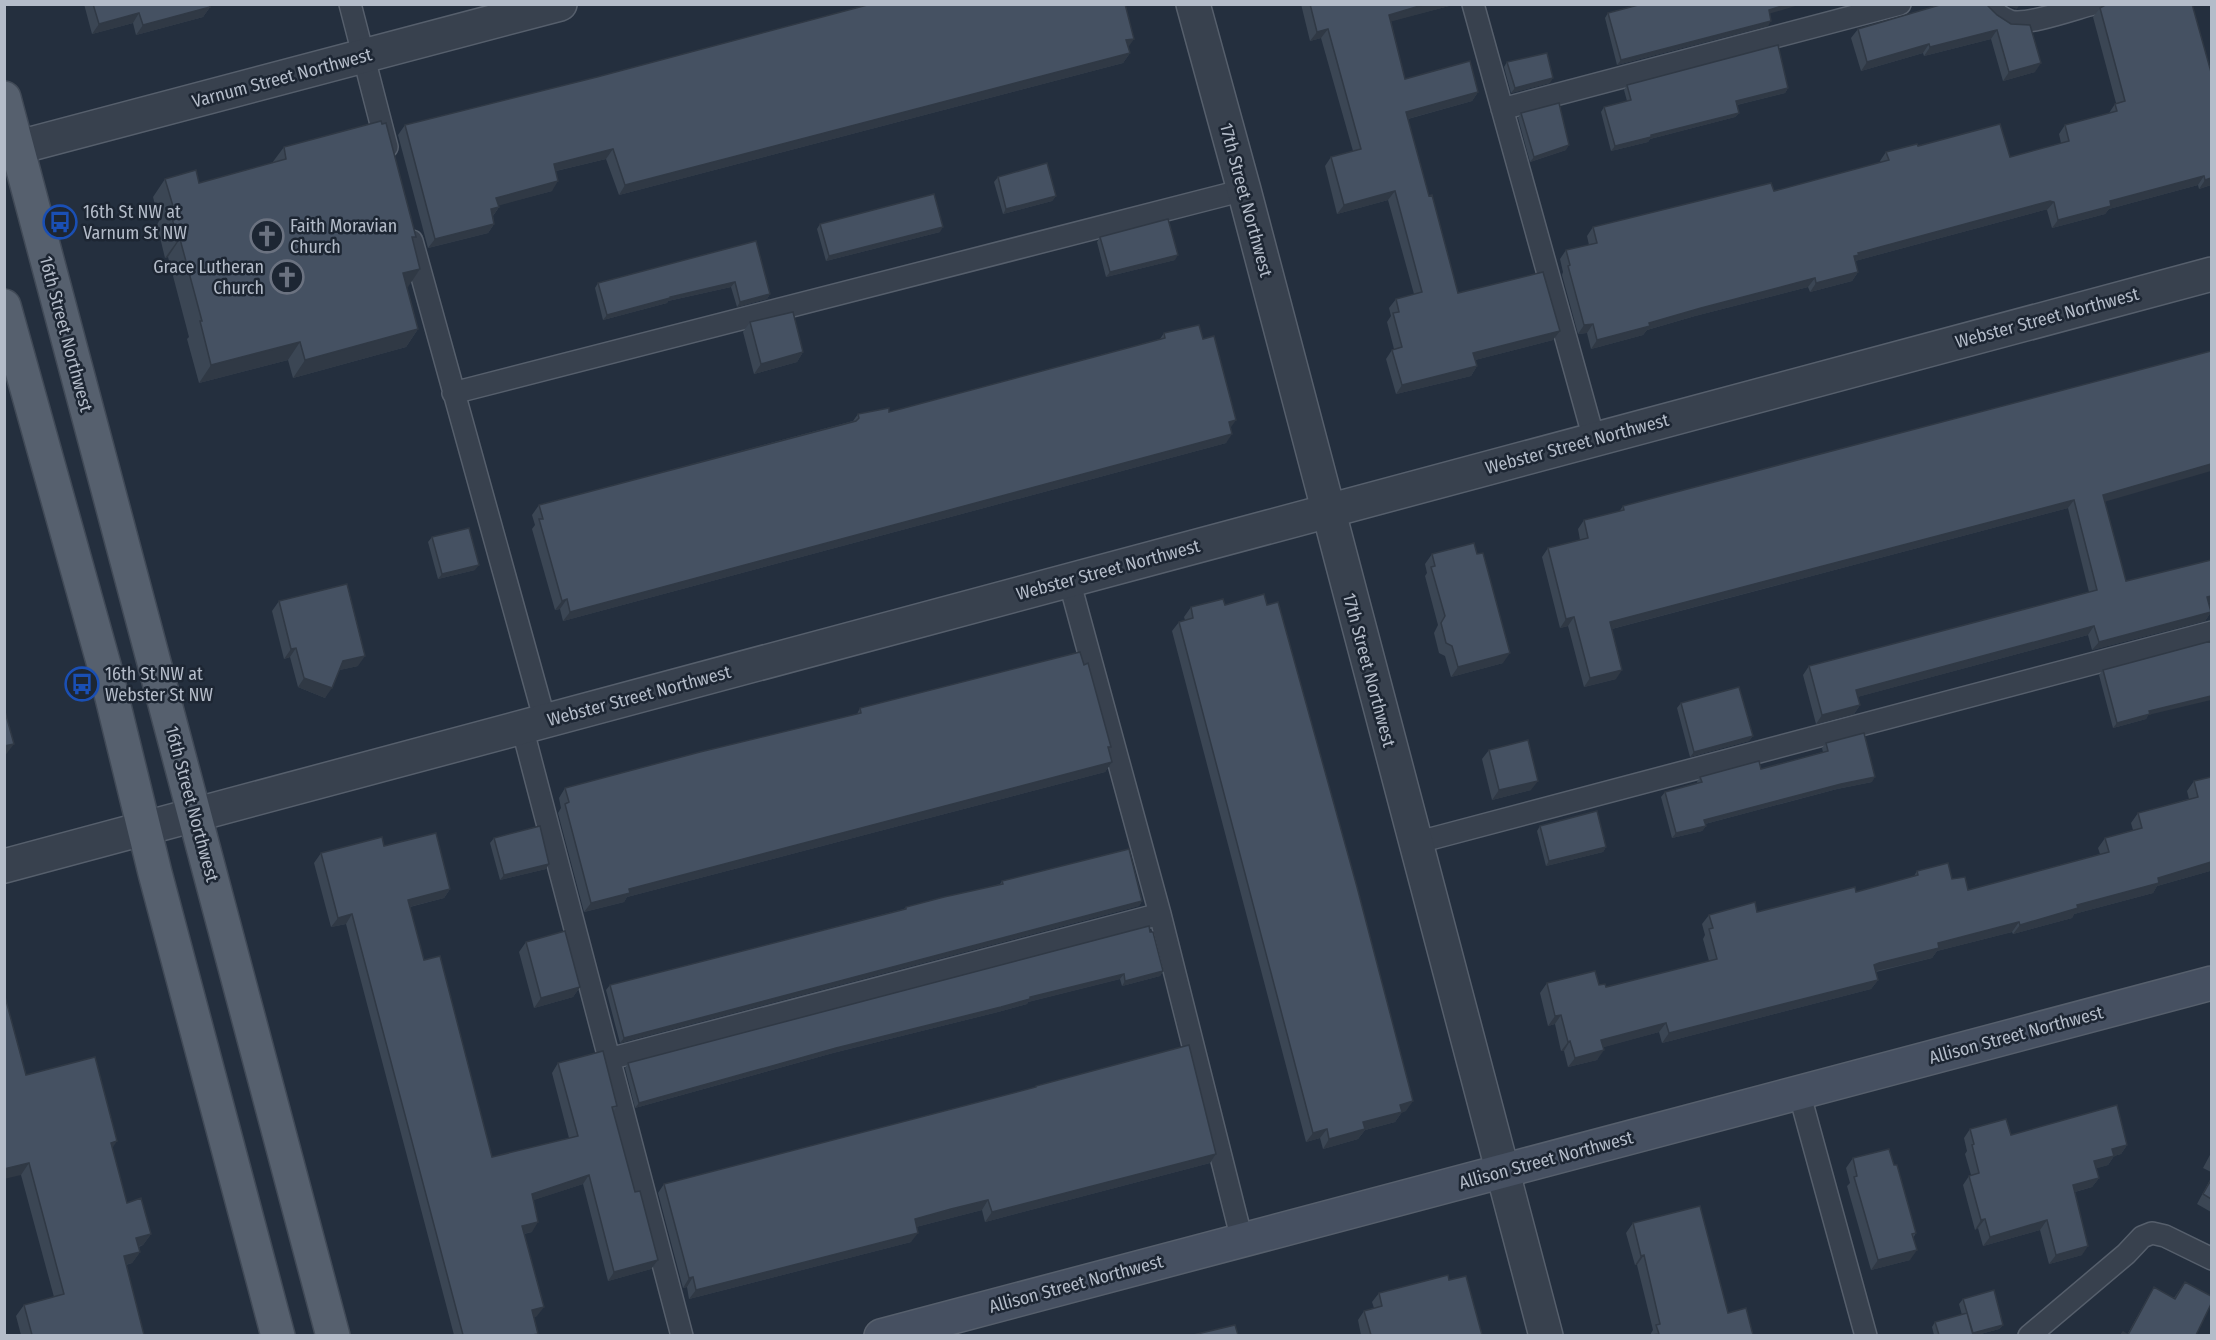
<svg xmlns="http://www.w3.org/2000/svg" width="2216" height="1340" font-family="'Fira Sans Condensed',sans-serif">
	<rect width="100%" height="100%" fill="#242f3e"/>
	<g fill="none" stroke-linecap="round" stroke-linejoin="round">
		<defs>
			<path id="lane" d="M350,4L387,147
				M1473,4L1594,439
				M1988,4C1993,11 2002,18 2010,21C2027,26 2074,9 2093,4
				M1502,109L1900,4
				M412,241L545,721
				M453,393L1244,190
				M1069,580L1160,914
				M522,727L682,1336
				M1415,843L2212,632
				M609,1059L1160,914L1242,1240
				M1799,1092L1866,1336
				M2029,1336L2126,1254L2142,1237L2152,1233L2165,1236L2212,1259"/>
			<path id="street" d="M1193,4L1244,190L1546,1336
				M4,151L560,4
				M4,866L2212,274"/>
			<path id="secondary" d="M881,1336L2212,983"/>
			<path id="primary" d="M4,98L333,1336
				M4,306L104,665L155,873L278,1336"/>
		</defs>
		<use href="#lane" stroke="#565f6c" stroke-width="24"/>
		<use href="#street" stroke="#565f6c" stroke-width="36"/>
		<use href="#secondary" stroke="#565f6c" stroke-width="36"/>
		<use href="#primary" stroke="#414a57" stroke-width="36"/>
		<use href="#lane" stroke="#38414e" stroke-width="21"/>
		<use href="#street" stroke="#38414e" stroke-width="33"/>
		<use href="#secondary" stroke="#465061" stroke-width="33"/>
		<use href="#primary" stroke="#56606e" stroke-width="33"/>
	</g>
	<path fill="#3b4654" d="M84,4H209L210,7L203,17L136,35L133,23L92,34Z
		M1301,4H1450L1449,6L1391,21L1405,79L1478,92L1472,101L1408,119L1429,196L1458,293L1553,340L1475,360L1477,366L1471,376L1396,394L1386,359L1392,350L1394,349L1387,322L1391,316L1389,308L1396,299L1414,294L1388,200L1337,214L1325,166L1331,157L1353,151L1321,38L1310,41Z
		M1986,4L2035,72L2003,81L1991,39L1924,56L1923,53L1861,71L1851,38L1858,29Z
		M2104,4H2192L2211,185L2199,189L2198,185L2109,209L2105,214L2052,228L2047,210H2044L1855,261L1858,272L1852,281L1810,292L1808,287L1695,316L1647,330L1643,335L1591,349L1587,333L1578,334L1562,275L1563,272L1560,259L1566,250L1589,245L1587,236L1593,227L1774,191L1881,163L1880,161L1886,152L1918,146L2010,157L2061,143L2059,134L2065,125L2109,113L2115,104L2116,103L2093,17L2100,8L2104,6Z
		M1608,13L1770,14L1768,26L1617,65L1605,18Z
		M1128,47L1130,53L1123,63L619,195L606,159L556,171L552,191L498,205L499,207L493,216L494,224L488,233L428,248L398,135L405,125Z
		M1507,62L1550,83L1511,93L1504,67Z
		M1627,85L1788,88L1785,93L1737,105L1739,113L1735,117L1650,139L1648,142L1611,151L1601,112L1604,107L1627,101L1624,90Z
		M1521,113L1566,150L1530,162L1518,118Z
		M284,147L413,241L420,269L407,287L418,329L406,347L293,378L288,360L199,383L187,339L189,337L168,257L165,258L157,225L159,221L153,197L165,179L199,183L272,163Z
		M998,177L1056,196L1052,201L1003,214L994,182Z
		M820,224L940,232L826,261L817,229Z
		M1100,237L1175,260L1106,277L1097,242Z
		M756,241L770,294L767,299L737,307L731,287L668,301L667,303L603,320L595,288L598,283Z
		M750,322L803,352L797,362L754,374L743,332Z
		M1164,333L1203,339L1231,427L1226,443L563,621L560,609L555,610L532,529L535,525L532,515L539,505L853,421L858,414L889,412L1160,339Z
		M2211,351L2105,502L2126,581L2209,603L2211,612L2205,621L2092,650L2088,635L1857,697L1860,705L1854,714L1816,724L1803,675L1809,666L2089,592L2068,508L1612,629L1616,679L1584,687L1568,626L1560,628L1542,557L1548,548L1580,540L1578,529L1584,520L1619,512L1623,506Z
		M432,537L475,570L438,579L428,542Z
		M1432,554H1477L1503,663L1451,677L1445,656L1439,653L1434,633L1438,625L1425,576L1427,573L1425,564Z
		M279,601L358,666L339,670L325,698L298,687L290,657L284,659L272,611Z
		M1225,605L1406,1111L1402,1112L1395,1122L1365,1130L1358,1139L1323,1149L1320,1138L1306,1142L1172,631L1179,622L1185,620L1184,617L1191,607Z
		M2103,670L2148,715L2146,719L2113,728L2099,675Z
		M1681,703L1753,736L1749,741L1690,757L1677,708Z
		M860,708L1108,750L1112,762L1105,772L627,897L624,902L584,912L558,813L561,808L559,798L565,788L857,714Z
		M1826,743L1872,782L1837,789L1705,824L1706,826L1702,831L1672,838L1661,797L1665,792L1697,783V782L1700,777L1761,769L1823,752L1822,748Z
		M1489,750L1531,790L1492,800L1482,759Z
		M2211,777V877L2210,871L2157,886L2153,893L2074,914L2072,918L2013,934L2012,932L1937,951L1932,958L1876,972L1878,980L1871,989L1662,1043L1659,1032L1603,1047L1597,1060L1568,1067L1564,1051H1561L1555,1024L1548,1026L1540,993L1547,983L1599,985L1606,987L1709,961L1703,939L1705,935L1702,924L1709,915L1757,912L1856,892L1914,876L1917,871L1952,879L1968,890L2100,854L2098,848L2105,838L2133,830L2131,823L2138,813L2189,799L2187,791L2194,781Z
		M1540,826L1606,847L1603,852L1546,866L1537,831Z
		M494,838L546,869L500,880L490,843Z
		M384,846L450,889L444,898L410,907L424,960L492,1157L569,1138L552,1073L558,1063L617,1106L613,1112L635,1192L658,1260L651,1269L608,1281L583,1184L533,1200L532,1232L524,1234L537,1316L534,1317L537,1335H454L346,924L331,927L314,863L321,853Z
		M1002,881L1142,901L1139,906L620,1043L606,990L610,985L904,909L906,907L1000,884Z
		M1149,926L1163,971L1160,976L1122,986L1120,979L1028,1002L1027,1004L998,1012L833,1053L635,1108L625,1068L628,1063Z
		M526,942L580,987L573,997L534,1008L519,952Z
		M26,1075L112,1148L127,1203L151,1234L143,1245L139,1247L140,1252L132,1263L126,1265L144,1335H21L16,1316L24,1305L54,1297L21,1175Z
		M1036,1086L1216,1154L1210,1163L985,1222L982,1210L916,1227L911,1242L689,1299L687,1287L683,1288L658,1193L664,1184L1034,1088Z
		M1970,1129L2011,1135L2127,1145L2121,1154L2114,1156L2108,1165L2096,1168L2099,1178L2092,1187L2075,1192L2082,1255L2049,1264L2040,1230L1983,1246L1978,1228L1975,1230L1963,1185L1969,1176L1971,1175L1965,1154L1967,1151L1964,1138Z
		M2211,1153V1172L2203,1168Z
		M1853,1158L1894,1165L1916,1233L1913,1238L1910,1260L1871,1270L1847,1186L1850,1183L1846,1168Z
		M2211,1178V1212L2197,1204Z
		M1633,1223L1728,1313L1753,1335H1650L1653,1330L1637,1265H1635L1626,1233Z
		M1449,1280L1482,1335H1361L1358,1320L1364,1311L1374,1308L1372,1302L1379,1293Z
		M2185,1282L2196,1335H2120L2123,1332L2127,1335L2148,1297L2154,1287L2174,1298Z
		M1963,1299L2003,1325L1999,1329L1977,1335H1934L1932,1327L1935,1322L1962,1315L1959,1304Z"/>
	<path fill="#303945" d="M1426,4H1450L1449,6L1382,24L1389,15Z
		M1788,4H1802L1765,15L1769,10Z
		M2009,4H2020L2017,9L2008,6Z
		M210,7L203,17L136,35L143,25Z
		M139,13L133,23L92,34L99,24Z
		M1771,21L1768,26L1617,65L1621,60Z
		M1328,29L1321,38L1310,41L1317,32Z
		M1997,30L1991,39L1924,56L1930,47Z
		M1134,39L1127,49L1126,40Z
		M1929,44L1923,53L1861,71L1867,62Z
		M1130,53L1123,63L619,195L625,185Z
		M2041,63L2035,72L2003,81L2009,72Z
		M1553,78L1550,83L1511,93L1515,88Z
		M1788,88L1785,93L1732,106L1736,101Z
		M1478,92L1472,101L1400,121L1406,112Z
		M1739,113L1735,117L1650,139L1648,142L1611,151L1615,146L1651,135Z
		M1569,145L1566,150L1530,162L1534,157Z
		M613,149L606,159L547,173L554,164Z
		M2204,176L2198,185L2109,209L2105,214L2052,228L2058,220L2110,201Z
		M2211,178V185L2199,189L2205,180Z
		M558,181L552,191L490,208L496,198Z
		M1395,191L1388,200L1337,214L1344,205Z
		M1056,196L1052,201L1003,214L1006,209Z
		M2050,201L2054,202L2047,210H2044L1855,261L1854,256L1858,253Z
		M499,207L492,217L491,209Z
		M494,224L488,233L428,248L435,239Z
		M943,227L940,232L826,261L829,256Z
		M180,239L168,257L165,258L178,240Z
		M1178,255L1175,260L1106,277L1110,272Z
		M420,269L408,287L391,291L403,273Z
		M1858,272L1852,281L1810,292L1816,283Z
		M1815,278L1808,287L1695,316L1647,330L1643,335L1591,349L1597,340L1649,323L1701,308Z
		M735,282L731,287L668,301L667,303L603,320L607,315L670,297Z
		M770,294L767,299L737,307L740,302Z
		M1593,324L1587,333L1578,334L1584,325Z
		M418,329L406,347L293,378L305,360Z
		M1560,331L1553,340L1467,362L1473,353Z
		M300,342L288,360L199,383L211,365Z
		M803,352L797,362L754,374L761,364Z
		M1477,366L1471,376L1396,394L1402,385Z
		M1236,420L1229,430V422Z
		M1232,434L1226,443L563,621L570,612Z
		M2211,464V471L2097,504L2103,495Z
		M2074,500L2068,508L1604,631L1610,622Z
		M479,565L475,570L438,579L442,574Z
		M2211,596V603L2201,605L2207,597Z
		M567,599L560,609L555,610L562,601Z
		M2211,612L2205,621L2092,650L2099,642Z
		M1574,617L1568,626L1560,628L1566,619Z
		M2094,626L2088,635L1850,699L1856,690Z
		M296,648L290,657L284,659L291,649Z
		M1510,653L1503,663L1451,677L1458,667Z
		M365,656L358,666L336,671L343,661Z
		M1622,670L1616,679L1584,687L1590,678Z
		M304,678L332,688L325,698L298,687Z
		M2211,696V700L2148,715L2146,719L2113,728L2117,723L2149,711Z
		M1860,705L1854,714L1816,724L1822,715Z
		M1753,736L1749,741L1690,757L1694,752Z
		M14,744L4,757V746Z
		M1112,762L1105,772L627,897L624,902L584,912L591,903L629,889Z
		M1875,777L1872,782L1837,789L1701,825L1704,820L1841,784Z
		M1538,781L1531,790L1492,800L1499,790Z
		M1706,826L1702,831L1672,838L1676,833Z
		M1606,847L1603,852L1546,866L1549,861Z
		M2211,862V868L2210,871L2157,886L2153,893L2074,914L2072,918L2013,934L2020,925L2158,878Z
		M549,864L546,869L500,880L504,875Z
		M450,889L444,898L401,909L408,900Z
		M1142,901L1139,906L620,1043L624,1038Z
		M352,914L346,924L331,927L338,918Z
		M2019,922L2012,932L1937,951L1932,958L1872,972L1874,965L1879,963L1938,943Z
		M1163,971L1160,976L1122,986L1125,981Z
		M1124,974L1120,979L1028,1002L1027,1004L998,1012L833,1053L635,1108L639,1103L836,1048L1030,997Z
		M1878,980L1871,989L1662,1043L1669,1033Z
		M580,987L573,997L534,1008L541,998Z
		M1561,1015L1555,1024L1548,1026L1555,1016Z
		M1666,1023L1659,1032L1594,1050L1601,1040Z
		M1570,1041L1564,1051H1561L1568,1042Z
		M1604,1050L1597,1060L1568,1067L1575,1058Z
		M1413,1101L1406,1111L1393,1114L1400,1105Z
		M1402,1112L1395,1122L1365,1130L1358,1139L1323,1149L1329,1139L1363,1122Z
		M1327,1129L1320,1138L1306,1142L1313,1133Z
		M117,1141L109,1153L111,1143Z
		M2127,1145L2121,1154L2114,1156L2108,1165L2088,1171L2094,1161L2112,1149Z
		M1216,1154L1210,1163L985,1222L992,1212Z
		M29,1163L21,1175L4,1179V1169Z
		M589,1175L583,1184L525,1203L532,1194Z
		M2099,1178L2092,1187L2067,1194L2073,1185Z
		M988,1200L982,1210L908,1229L915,1219Z
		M1985,1219L1978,1228L1975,1230L1981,1220Z
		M2047,1220L2040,1230L1983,1246L1990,1237Z
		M538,1222L532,1232L516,1235L522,1226Z
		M918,1233L911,1242L689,1299L696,1290Z
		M151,1234L143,1245L128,1249L136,1238Z
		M2088,1246L2082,1255L2049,1264L2056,1255Z
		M1917,1250L1910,1260L1871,1270L1878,1260Z
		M140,1252L132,1263L116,1267L124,1256Z
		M1644,1255L1637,1265H1635L1641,1256Z
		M658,1260L651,1269L608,1281L614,1272Z
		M693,1277L687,1287L683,1288L689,1278Z
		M544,1307L537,1316L525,1320L532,1310Z
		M2003,1325L1999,1329L1977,1335H1971L1973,1333Z"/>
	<path fill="#455162" stroke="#303945" stroke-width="1.5" d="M93,4H209L210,7L143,25L139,13L99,24Z
		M871,4H1125L1134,39L1126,40L1130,53L625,185L613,149L554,164L558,181L496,198L499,207L491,209L494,224L435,239L405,125L597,77Z
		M1310,4H1426L1389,15L1405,79L1470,61L1478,92L1406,112L1429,196L1432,195L1458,293L1543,272L1560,331L1473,353L1477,366L1402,385L1392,350L1402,347L1393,313L1399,312L1396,299L1422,292L1395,191L1344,205L1331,157L1361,149L1328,29L1317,32Z
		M1642,4H1788L1769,10L1771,21L1621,60L1608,13Z
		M1943,4H1986L1997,15L2011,24L2030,25L2041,63L2009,72L1997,30L1930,47L1929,44L1867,62L1858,29Z
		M2107,4H2192L2211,72V178L2205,180L2204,176L2110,201L2111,206L2058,220L2054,202L2050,201L1858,253L1859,255L1854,256L1858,272L1816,283L1815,278L1701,308L1649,323L1650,326L1597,340L1593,324L1584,325L1568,266L1570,265L1566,250L1597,243L1593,227L1771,183L1774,191L1889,160L1886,152L1917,144L1918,146L2000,124L2010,157L2069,141L2065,125L2117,111L2115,104L2125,101L2100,8Z
		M1778,45L1788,88L1736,101L1739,113L1651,135V137L1615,146L1604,107L1631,100L1627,85Z
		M1547,53L1553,78L1515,88L1507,62Z
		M1559,103L1569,145L1534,157L1521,113Z
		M381,121L382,124L386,123L416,237H412L420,269L403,273L418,329L305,360L300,342L211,365L200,321H202L180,239L178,240L169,207L173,206L165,179L196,170L199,183L286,159L284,147Z
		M1047,163L1056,196L1006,209L998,177Z
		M934,194L943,227L829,256L820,224Z
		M1168,219L1178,255L1110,272L1100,237Z
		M756,241L770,294L740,302L735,282L670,297V298L607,315L598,283Z
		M793,312L803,352L761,364L750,322Z
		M1199,325L1203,339L1214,336L1236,420L1229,422L1232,434L570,612L567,599L562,601L539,519H543L539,505L856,421L859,418L858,414L889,408V412L1165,338L1164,333Z
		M2211,351V464L2103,495L2126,581L2211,560V596L2207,597L2211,612L2099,642L2094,626L1856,690L1860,705L1822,715L1809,666L2097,590L2074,500L1610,622L1622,670L1590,678L1574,617L1566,619L1548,548L1588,538L1584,520L1624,510L1623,506Z
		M469,528L479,565L442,574L432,537Z
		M1474,543L1477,554L1483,553L1510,653L1458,667L1452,646L1446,643L1441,623L1445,616L1431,567L1435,566L1432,554Z
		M347,584L365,656L343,661L332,688L304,678L296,648L291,649L279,601Z
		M1264,594L1267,605L1278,602L1357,887L1413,1101L1400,1105L1402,1112L1363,1122L1365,1129L1329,1139L1327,1129L1313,1133L1179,622L1193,618L1191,607L1223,599L1225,605Z
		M2211,641V696L2149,711L2150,714L2117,723L2103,670Z
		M1080,652L1084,665L1088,663L1111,747H1108L1112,762L629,889L630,893L591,903L565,804L569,802L565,788L700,752L861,713L860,708Z
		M1739,687L1753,736L1694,752L1681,703Z
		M4,708L14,744L4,746Z
		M1864,733L1875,777L1841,784L1704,820L1706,826L1676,833L1665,792L1702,782L1700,777L1759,761L1761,769L1828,751L1826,743Z
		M1528,740L1538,781L1499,790L1489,750Z
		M2211,777V862L2158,878L2159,883L2077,905L2078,908L2020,925L2019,922L1938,943L1939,948L1879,963L1874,965L1878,980L1669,1033L1666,1023L1601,1040L1604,1050L1575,1058L1570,1041L1568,1042L1561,1015L1555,1016L1547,983L1595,971L1599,985L1605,984L1606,987L1717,959L1709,929L1713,928L1709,915L1755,902L1757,912L1855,887L1856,892L1918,875L1917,871L1948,863L1952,879L1965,877L1968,890L2109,852L2105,838L2142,828L2138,813L2198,797L2194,781Z
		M1597,811L1606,847L1549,861L1540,826Z
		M540,826L549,864L504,875L494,838Z
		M436,833L450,889L408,900L424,960L440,956L492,1157L578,1136L558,1063L603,1051L617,1106L612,1107L635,1192L640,1191L658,1260L614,1272L589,1175L532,1194L538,1222L522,1226L544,1307L532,1310L538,1334L532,1335H463L352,914L338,918L321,853L382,837L384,846Z
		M1129,849L1142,901L624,1038L610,985L906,909V907L944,897L1003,884L1002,881Z
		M1149,926L1150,932H1153L1163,971L1125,981L1124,974L1030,997V999L1001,1007L836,1048L639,1103L628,1063Z
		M565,931L580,987L541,998L526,942Z
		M4,993L26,1075L95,1057L117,1141L111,1143L127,1203L141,1198L151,1234L136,1238L140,1252L124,1256L144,1335H32L24,1305L64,1294L29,1163L4,1169Z
		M1189,1045L1216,1154L992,1212L988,1200L951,1209L915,1219L918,1233L696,1290L693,1277L689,1278L664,1184L1036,1087V1086Z
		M2117,1105L2127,1145L2112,1149L2114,1156L2094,1161L2099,1178L2073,1185L2088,1246L2056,1255L2047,1220L1990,1237L1985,1219L1981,1220L1969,1176L1979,1173L1972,1145L1974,1144L1970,1129L2006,1119L2011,1135Z
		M1889,1149L1894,1165H1897L1916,1233L1912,1234L1917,1250L1878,1260L1854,1177L1857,1176L1853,1158Z
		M2211,1180V1199L2203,1194Z
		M1700,1206L1728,1313L1746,1308L1753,1335H1652L1659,1334L1656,1325L1660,1324L1644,1255L1641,1256L1633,1223Z
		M1448,1275L1449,1280L1466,1276L1482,1335H1371L1364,1311L1382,1306L1379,1293Z
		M2185,1282L2211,1296V1304L2196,1335H2128L2154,1287L2175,1299Z
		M1994,1290L2003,1325L1973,1333L1963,1299Z
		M1967,1313L1973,1335H1939L1935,1322Z
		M1235,1325L1238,1335H1193Z
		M2123,1332L2128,1335H2121Z"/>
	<defs>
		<symbol id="bus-ring" viewBox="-11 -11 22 22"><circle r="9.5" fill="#1d2633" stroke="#1a4fb4" stroke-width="1.5"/><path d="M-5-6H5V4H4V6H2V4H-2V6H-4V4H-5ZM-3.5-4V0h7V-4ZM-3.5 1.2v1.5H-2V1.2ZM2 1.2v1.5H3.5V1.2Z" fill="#1a4fb4"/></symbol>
		<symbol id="church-ring" viewBox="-11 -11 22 22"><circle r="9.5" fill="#1d2633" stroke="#6b7280" stroke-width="1.5"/><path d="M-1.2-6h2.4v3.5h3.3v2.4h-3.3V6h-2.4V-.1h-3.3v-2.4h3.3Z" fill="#6b7280"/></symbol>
	</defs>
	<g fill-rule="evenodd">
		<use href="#bus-ring" x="41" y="203" width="38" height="38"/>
		<use href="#church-ring" x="248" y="217" width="38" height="38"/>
		<use href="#church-ring" x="268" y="258" width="38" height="38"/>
		<use href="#bus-ring" x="63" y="665" width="38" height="38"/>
	</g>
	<g text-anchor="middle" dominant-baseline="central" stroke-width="5" stroke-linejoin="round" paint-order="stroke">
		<g font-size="18" fill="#b4bcc9" stroke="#1d2633">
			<text transform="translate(282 78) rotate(-15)">Varnum Street Northwest</text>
			<text transform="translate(1246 200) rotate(75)">17th Street Northwest</text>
			<text transform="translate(2047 318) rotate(-15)">Webster Street Northwest</text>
			<text transform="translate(66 334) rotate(75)">16th Street Northwest</text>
			<text transform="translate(1577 444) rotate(-15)">Webster Street Northwest</text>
			<text transform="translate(1108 570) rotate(-15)">Webster Street Northwest</text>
			<text transform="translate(1369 670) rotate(75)">17th Street Northwest</text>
			<text transform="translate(639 696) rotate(-15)">Webster Street Northwest</text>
			<text transform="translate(192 804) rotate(75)">16th Street Northwest</text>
			<text transform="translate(2016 1035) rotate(-15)">Allison Street Northwest</text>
			<text transform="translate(1546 1160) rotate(-15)">Allison Street Northwest</text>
			<text transform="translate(1076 1284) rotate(-15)">Allison Street Northwest</text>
		</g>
		<g font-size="18" fill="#b4bcc9" stroke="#1d2633" text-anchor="start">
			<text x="83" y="212">16th St NW at<tspan x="83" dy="21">Varnum St NW</tspan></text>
			<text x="290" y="226">Faith Moravian<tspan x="290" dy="21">Church</tspan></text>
			<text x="264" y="267" text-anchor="end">Grace Lutheran<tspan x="264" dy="21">Church</tspan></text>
			<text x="105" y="674">16th St NW at<tspan x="105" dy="21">Webster St NW</tspan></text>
		</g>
	</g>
	<rect width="2216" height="1340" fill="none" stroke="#b4bcc9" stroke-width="12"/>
</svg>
